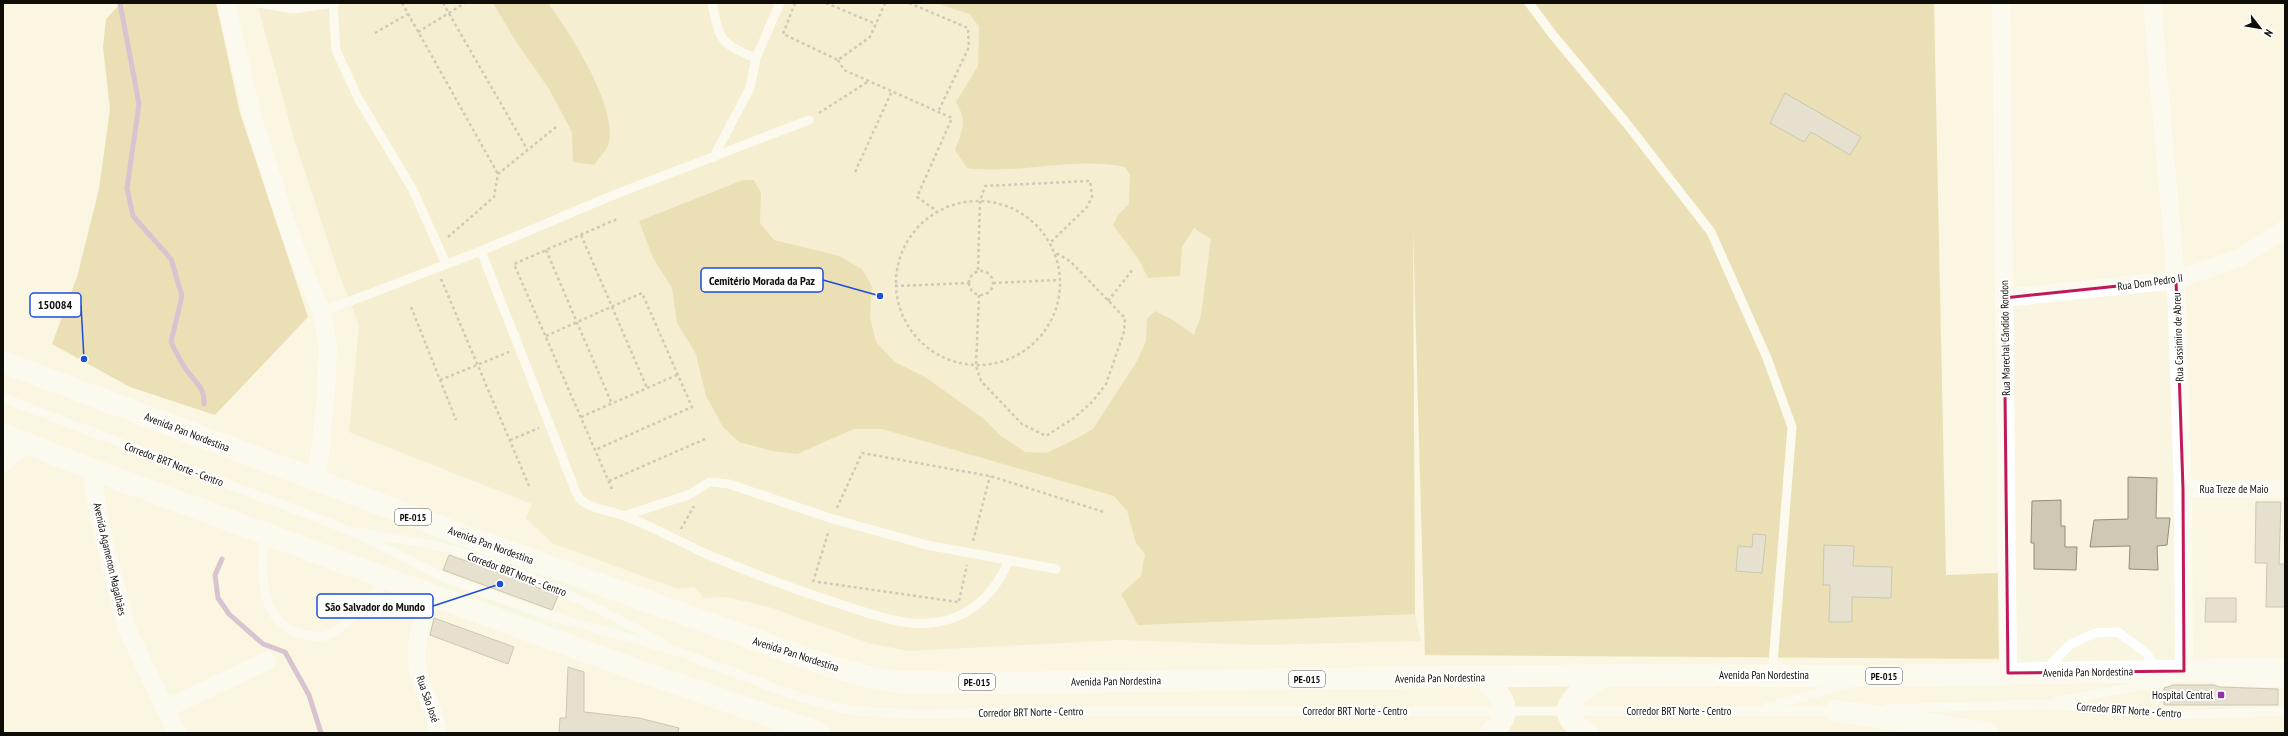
<svg xmlns="http://www.w3.org/2000/svg" width="2288" height="736" font-family="'PT Sans Narrow',sans-serif">
	<rect width="100%" height="100%" fill="#faf5e1"/>
	<path fill="#f1e5bb" d="M257,3H1215L1415,614L1421,641L1258,645L1120,640L909,651L868,643L769,607L726,597L704,598L694,587L678,589L552,543L526,518L532,504L349,432L359,325L336,266L295,142Z
		M1606,675L1570,701L1589,733H1491L1501,723L1483,677Z"/>
	<path fill="#d9c47f" d="M121,3H216L240,113L308,317L215,415L130,387L52,344L77,277L99,189L110,109L103,47L106,19Z
		M493,3H548C569,31 621,111 608,146C605,152 598,159 594,165L573,162L572,132L549,89L515,40Z
		M936,3H1934L1946,575L1998,573L2008,659L1425,655L1413,229L1415,614L1138,625L1121,594L1141,576L1145,554L1136,543L1127,511L1114,496L882,429H854L797,454L772,451L739,442L723,427L706,396L696,354L677,323L672,288L653,258L639,221L743,180H754L761,193L760,223L774,240L839,256L862,269L872,286L870,317L876,342L895,362L925,377L984,419L1001,436L1025,452L1046,453L1070,442L1093,429L1137,361L1146,341L1147,319L1155,311L1173,320L1194,335L1201,315L1211,239L1194,228L1182,247L1180,276L1148,278L1139,260L1113,225L1118,215L1129,204L1130,175L1125,167C1073,156 1019,175 967,168L955,150C962,130 968,122 956,102L978,66L979,26L969,14Z"/>
	<g fill="none" stroke-linecap="round" stroke-linejoin="round">
		<path stroke="#b185bb" stroke-width="5" d="M120,3L139,104L127,188L133,216L171,259L182,296L171,342C176,352 181,363 188,372C196,383 205,388 204,404
			M222,559L215,575L218,598L229,614L263,644L285,652L309,695L321,733"/>
	</g>
	<path fill="#cec8b5" stroke="#928d7a" d="M1785,93L1861,137L1850,155L1811,132L1804,142L1770,123Z
		M2128,477L2157,478L2156,518H2170L2167,545L2157,546L2158,570L2129,569L2130,546L2090,547L2094,520L2128,519Z
		M2061,500V526H2065V547H2077L2076,570L2034,569V543H2031L2032,501Z
		M2256,502H2281L2279,564H2285V607H2266L2267,563H2255Z
		M1753,534L1766,535L1762,573L1736,571L1738,546L1752,547Z
		M1824,545L1854,546L1853,566L1892,567L1891,598L1852,597V622H1829L1830,585H1823Z
		M449,555L512,577L558,596L552,610L443,570Z
		M2206,598H2236V622H2205Z
		M434,618L514,647L508,664L430,635Z
		M568,667L584,672V712L639,718L679,728L678,733H559L560,718H566Z
		M2173,685H2214L2219,687L2278,689V705H2164V688Z"/>
	<g fill="none" stroke-linecap="round" stroke-linejoin="round">
		<path stroke="#9a9688" stroke-width="2.5" stroke-dasharray="3 3" stroke-linecap="butt" d="M402,3L498,174
			M443,3L527,149
			M795,3L783,34L838,60L870,37L885,3
			M826,3L876,24
			M909,3L968,28L969,47L938,112
			M418,32L465,3
			M375,33L408,14
			M838,60L844,70L952,118L917,197L937,211
			M819,113L869,81
			M855,172L892,91
			M896 283a82 82 0 1 1 164 0a82 82 0 1 1-164 0Z
			M581,235L647,388
			M448,237L494,197L498,174L556,127
			M546,250L612,404
			M978,270L980,201L985,186L1090,181L1092,197L1087,207L1050,243
			M969 283a12 12 0 1 1 24 0a12 12 0 1 1-24 0Z
			M441,279L530,488
			M993,283L1060,280
			M895,286L968,283
			M979,295L976,366L981,381L1022,424L1046,436L1074,418L1093,401L1106,384L1124,332L1125,318L1070,261L1054,252
			M1108,301L1133,269
			M411,307L456,420
			M546,336L642,293L692,407L595,450
			M440,380L509,352
			M581,417L677,375
			M510,440L539,428
			M609,481L705,439
			M612,489L514,264L617,219
			M837,508L862,453L990,476L1104,512
			M681,529L694,506
			M973,541L990,476
			M813,582L829,530
			M818,582L958,602
			M959,601L967,565"/>
		<path stroke="#fff" stroke-width="9" d="M259,3L293,9L335,3
			M333,3L336,50L358,98L413,190L446,264
			M712,3C719,39 720,44 756,58L750,88L713,158
			M1529,3L1553,35L1627,124L1711,232L1767,358L1792,427L1772,675
			M756,58L780,3
			M481,251L570,477C573,483 576,497 582,501C594,510 610,510 624,516C653,526 681,543 709,555C755,575 802,592 849,607C875,615 903,626 931,623C971,618 994,595 1009,560
			M322,312L481,251L611,196L809,120
			M3,398L346,529L445,578L537,612L676,651L799,697L852,711L919,714L1059,711H1836
			M624,516L688,495L710,482L729,484L833,519L927,545L1056,569
			M359,532C392,539 428,542 460,552C533,575 598,607 664,644
			M265,533C260,569 258,623 302,634C309,635 318,639 325,636C344,631 374,593 388,579
			M2045,670L2071,644L2095,633L2118,632L2146,653L2157,669
			M2219,681L2285,683
			M2057,701L2168,681
			M1767,707L1849,684
			M1885,709L2045,704L2176,715L2285,711"/>
		<path stroke="#fff" stroke-width="18" d="M226,3L253,118L285,219L305,274L322,312L328,348L326,393L317,481
			M2001,3L2008,673
			M2152,3L2176,280L2183,489L2184,671
			M2004,298L2176,280L2239,258L2285,229
			M3,463L27,443
			M91,469L101,528L127,629L177,733
			M2183,489H2285
			M432,595C421,622 410,652 421,681C427,698 436,715 438,733
			M165,709L267,661"/>
		<path stroke="#fff" stroke-width="22" d="M3,362L462,535L826,665L877,679L900,682L1000,683L1606,675L1877,676L2285,669
			M3,434L91,469L388,579L634,669L819,733
			M1483,677C1503,696 1516,712 1491,733
			M1836,711L1988,733
			M1588,733C1545,711 1581,690 1606,675"/>
	</g>
	<path d="M0 0H2288V736H0ZM2176,280L2183,489L2184,671L2008,673L2004,298Z" fill="#faf5e1" fill-opacity=".55" fill-rule="evenodd"/>
	<path fill="none" stroke="#c2185b" stroke-width="3" stroke-linejoin="round" d="M2176,280L2183,489L2184,671L2008,673L2004,298Z"/>
	<rect fill="#8f36a2" stroke="#fff" stroke-width="1.5" x="2217" y="691" width="8" height="8" rx="2"/>
	<g text-anchor="middle" dominant-baseline="central" stroke-width="4" stroke-linejoin="round" paint-order="stroke">
		<g fill="#fff" stroke="#575651" stroke-width="1">
			<rect x="395" y="509" width="36" height="16" rx="3"/>
			<rect x="1866" y="668" width="36" height="16" rx="3"/>
			<rect x="1289" y="671" width="36" height="16" rx="3"/>
			<rect x="959" y="674" width="36" height="16" rx="3"/>
		</g>
		<g font-size="10" font-weight="bold" fill="#0f0d07">
			<text x="413" y="517">PE-015</text>
			<text x="1884" y="676">PE-015</text>
			<text x="1307" y="679">PE-015</text>
			<text x="977" y="682">PE-015</text>
		</g>
		<g font-size="11" fill="#0f0d07" stroke="#fff">
			<text transform="translate(2150 282) rotate(-8)">Rua Dom Pedro II</text>
			<text transform="translate(2178 337) rotate(-92)">Rua Cassimiro de Abreu</text>
			<text transform="translate(2005 338) rotate(-91)">Rua Marechal Cândido Rondon</text>
			<text transform="translate(187 432) rotate(21)">Avenida Pan Nordestina</text>
			<text transform="translate(174 464) rotate(21)">Corredor BRT Norte - Centro</text>
			<text x="2234" y="489">Rua Treze de Maio</text>
			<text transform="translate(491 545) rotate(20)">Avenida Pan Nordestina</text>
			<text transform="translate(110 559) rotate(77)">Avenida Agamenon Magalhães</text>
			<text transform="translate(517 574) rotate(21)">Corredor BRT Norte - Centro</text>
			<text transform="translate(796 654) rotate(18)">Avenida Pan Nordestina</text>
			<text transform="translate(2088 672) rotate(-1)">Avenida Pan Nordestina</text>
			<text x="1764" y="675">Avenida Pan Nordestina</text>
			<text transform="translate(1440 678) rotate(-1)">Avenida Pan Nordestina</text>
			<text transform="translate(1116 681) rotate(-1)">Avenida Pan Nordestina</text>
			<text transform="translate(428 699) rotate(71)">Rua São José</text>
			<text transform="translate(2129 710) rotate(4)">Corredor BRT Norte - Centro</text>
			<text x="1355" y="711">Corredor BRT Norte - Centro</text>
			<text x="1679" y="711">Corredor BRT Norte - Centro</text>
			<text transform="translate(1031 712) rotate(-1)">Corredor BRT Norte - Centro</text>
		</g>
		<g font-size="11" fill="#0f0d07" stroke="#fff" text-anchor="end">
			<text x="2213" y="695">Hospital Central</text>
		</g>
	</g>
	<path fill="none" stroke="#1d4ed8" stroke-width="1.5" d="M880 296L823 280M84 359L81 305M500 584L433 606"/>
	<g fill="#1d4ed8" stroke="#fff" stroke-width="1.5">
		<circle cx="880" cy="296" r="4"/>
		<circle cx="84" cy="359" r="4"/>
		<circle cx="500" cy="584" r="4"/>
	</g>
	<g fill="#fff" stroke="#1d4ed8" stroke-width="1.5">
		<rect x="701" y="268" width="122" height="24" rx="4"/>
		<rect x="30" y="293" width="51" height="24" rx="4"/>
		<rect x="317" y="594" width="116" height="24" rx="4"/>
	</g>
	<g font-size="12" text-anchor="middle" font-weight="bold" fill="#0f0d07">
		<text x="762" y="285">Cemitério Morada da Paz</text>
		<text x="55" y="309">150084</text>
		<text x="375" y="611">São Salvador do Mundo</text>
	</g>
	<rect width="2288" height="736" fill="none" stroke="#0f0d07" stroke-width="8"/>
	<g transform="translate(2260 28) rotate(121)" stroke="#ffffff" stroke-width="3" paint-order="stroke">
	<path d="M0-3L7 15L0 10L-7 15Z" fill="#0f0d07"/>
	<text y="-6" font-size="11" font-weight="bold" text-anchor="middle" fill="#0f0d07">N</text>
	</g>
</svg>
